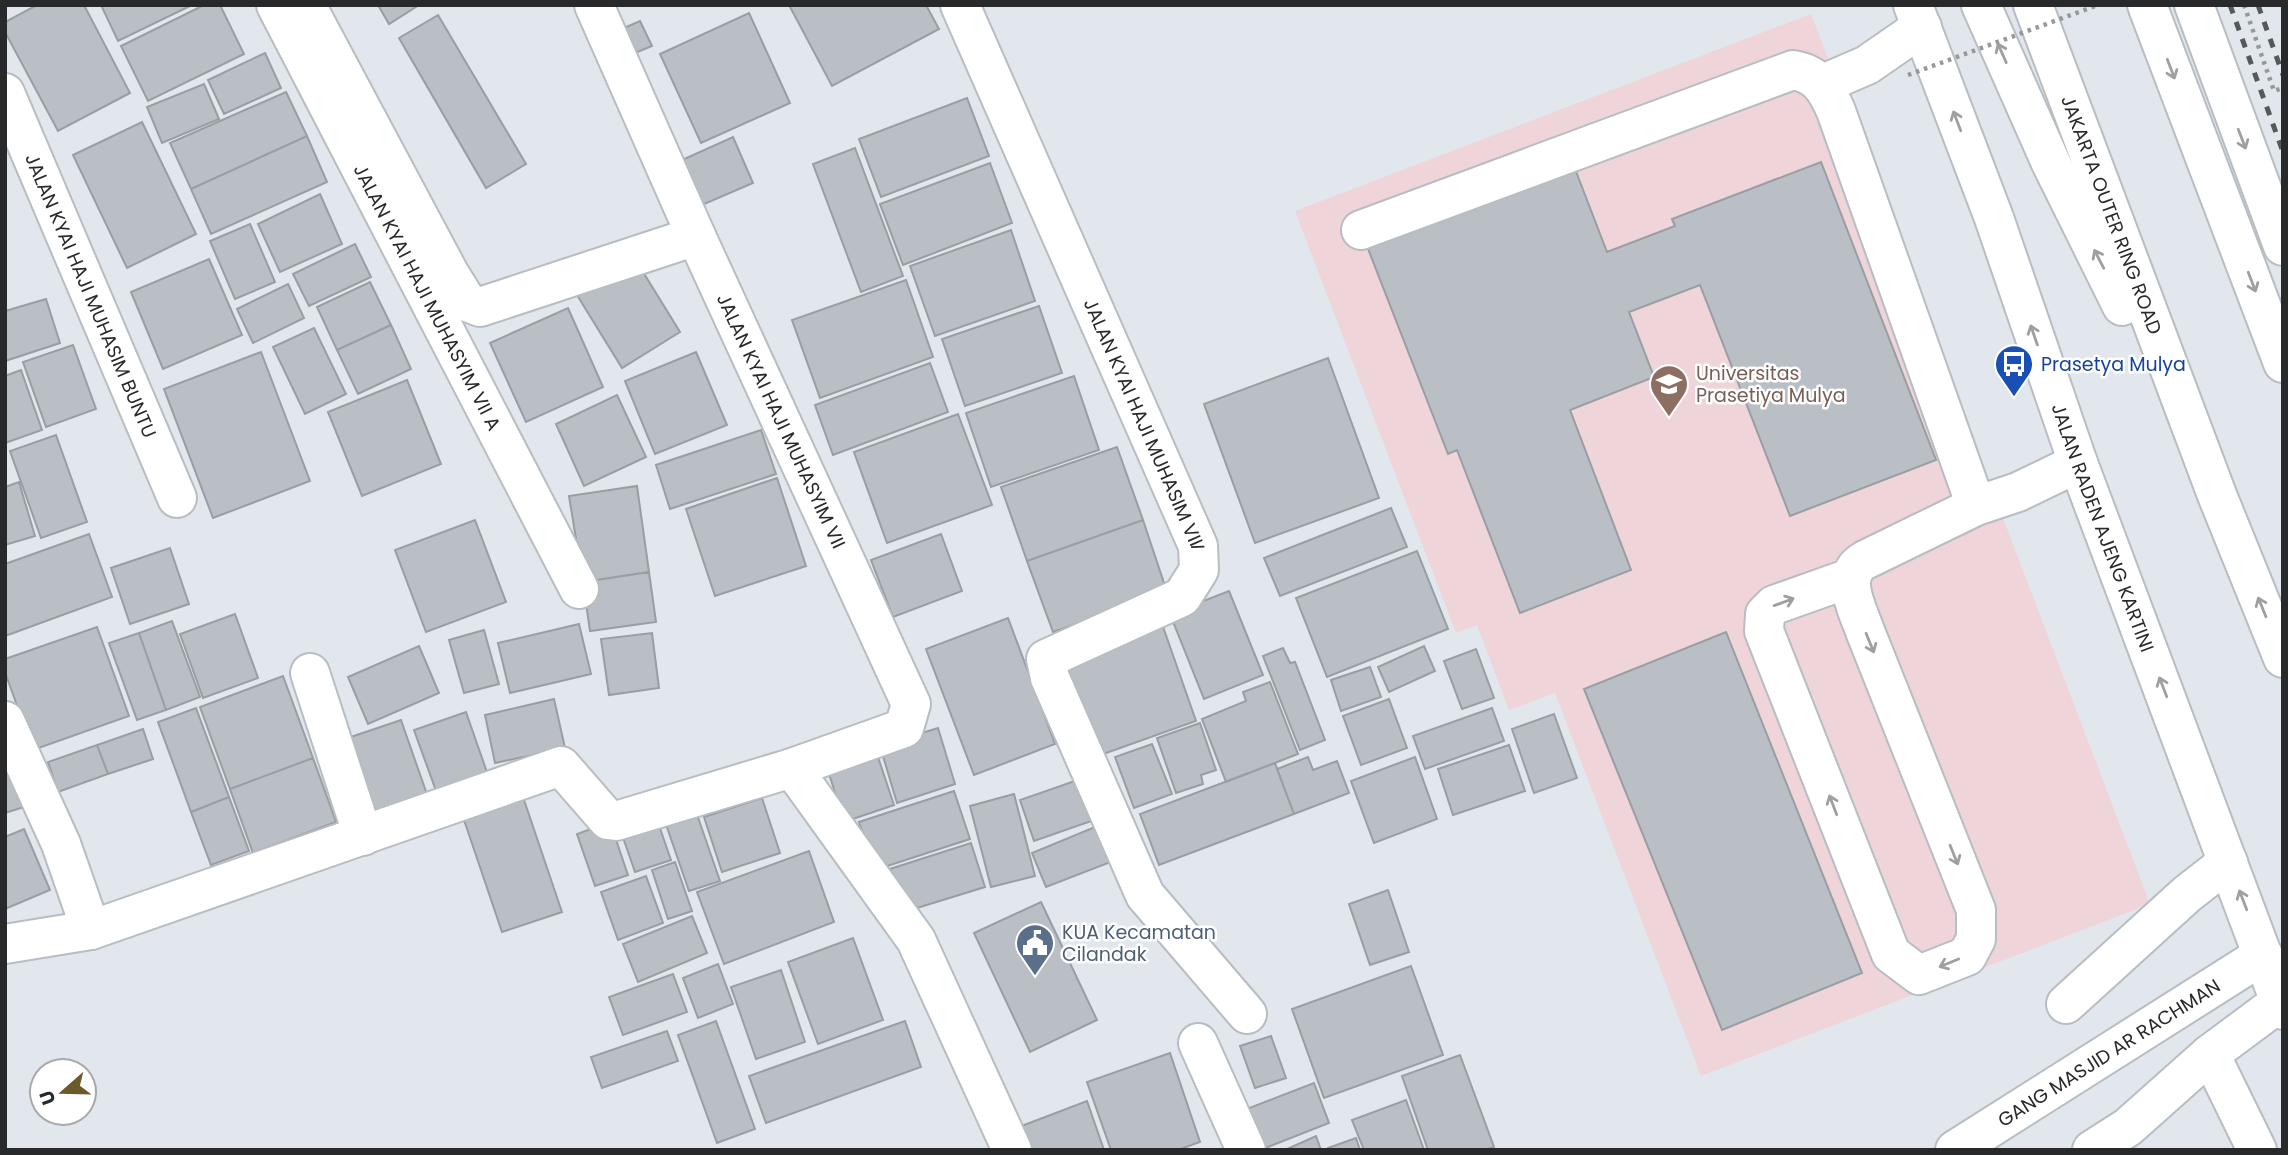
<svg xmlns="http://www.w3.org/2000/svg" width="2288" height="1155" font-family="Poppins,sans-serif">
	<rect width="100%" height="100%" fill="#e1e7ec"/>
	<path fill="#efd4d9" d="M1811,14L2150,904L1701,1076L1555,693L1509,710L1477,625L1456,633L1295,211Z"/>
	<path fill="#b9bfc4" stroke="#989ea3" stroke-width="2" d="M37,5H84L130,93L58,131L5,32V22Z
		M101,5H192L118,41Z
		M204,5H220L244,54L148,101L121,46Z
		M378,5H419L389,24Z
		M789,5H926L939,29L832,86Z
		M749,13L790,103L701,143L660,54Z
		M438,15L526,164L486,188L399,38Z
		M640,21L652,46L628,56L617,31Z
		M265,53L281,88L224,114L208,80Z
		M204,84L219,119L162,143L147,107Z
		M286,92L307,136L191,189L170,143Z
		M967,98L989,156L881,197L859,139Z
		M142,122L196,234L127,268L73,155Z
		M307,136L327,182L211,234L191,189Z
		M733,137L753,183L702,205L682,160Z
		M855,148L903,276L861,292L813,164Z
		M1572,161L1607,252L1675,226L1672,219L1821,162L1936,460L1790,516L1700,285L1629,312L1654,377L1570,410L1631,570L1520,613L1457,450L1448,454L1365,241Z
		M990,163L1012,223L903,265L880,204Z
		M320,194L342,244L280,272L258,224Z
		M250,224L275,282L235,299L210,241Z
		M1011,230L1035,301L935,336L910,266Z
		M355,244L371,277L309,306L293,274Z
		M209,259L242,335L163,369L131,292Z
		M635,259L680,332L622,368L577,295Z
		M906,280L933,357L820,398L792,320Z
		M370,282L391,325L337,350L317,307Z
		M288,284L304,318L253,343L237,309Z
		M46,299L60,343L5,361V311Z
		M1039,306L1062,373L965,406L942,339Z
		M568,308L603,387L526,422L490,343Z
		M391,325L411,369L358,394L337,350Z
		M314,328L346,394L305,414L273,347Z
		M73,345L96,409L46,427L23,362Z
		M261,352L310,481L213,518L164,389Z
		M696,352L727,425L655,454L625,381Z
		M1328,358L1379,498L1255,543L1204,404Z
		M930,363L948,412L833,455L815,405Z
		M21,370L42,430L5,443V376Z
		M1074,376L1099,450L991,487L966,413Z
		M407,380L441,464L362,496L328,412Z
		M617,395L646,457L584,486L556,424Z
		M958,414L992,505L887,543L854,452Z
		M761,430L776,474L670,509L656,465Z
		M56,435L87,522L41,538L10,451Z
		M1117,447L1143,520L1027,561L1001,487Z
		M777,478L806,566L715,596L686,509Z
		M19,482L35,536L5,545V487Z
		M637,486L649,572L583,582L569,496Z
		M1391,508L1407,547L1280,596L1264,558Z
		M475,520L506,602L426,632L395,550Z
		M1143,520L1167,592L1053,632L1027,561Z
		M89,534L112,597L5,636V564Z
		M941,534L962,591L893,617L871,560Z
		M170,548L189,604L130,624L111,568Z
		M1417,551L1448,629L1327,677L1296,598Z
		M649,572L656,622L590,631L583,582Z
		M1229,591L1263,675L1204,699L1170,614Z
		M235,614L258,678L203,698L180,634Z
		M1008,618L1055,744L974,775L926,649Z
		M172,621L200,697L166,710L139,633Z
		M1161,621L1196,721L1095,757L1059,657Z
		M579,624L591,674L510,693L498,643Z
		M97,627L129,716L33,750L5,672V659Z
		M484,630L499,684L464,693L449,640Z
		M1726,632L1862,973L1722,1030L1584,689Z
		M139,633L166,710L137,720L109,643Z
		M652,633L659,688L609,695L601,639Z
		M419,646L439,693L368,724L348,677Z
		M1424,646L1435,671L1389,692L1378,667Z
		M1283,648L1290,663L1295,662L1325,740L1300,750L1263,656Z
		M1476,649L1494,698L1462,709L1444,661Z
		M1370,667L1381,697L1341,711L1331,680Z
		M283,676L313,758L230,789L200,707Z
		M1270,682L1298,754L1226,782L1202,719L1246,701L1243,692Z
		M554,699L565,748L495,763L485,715Z
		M1389,699L1407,748L1361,765L1343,716Z
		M196,708L229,797L191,812L158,722Z
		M1492,708L1504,741L1425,769L1413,736Z
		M466,712L490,781L439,799L414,730Z
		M1554,714L1577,778L1534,793L1512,729Z
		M401,720L430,803L373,823L345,739Z
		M1200,723L1216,770L1201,775L1203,784L1176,793L1157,738Z
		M938,728L955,784L897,803L880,746Z
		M143,729L153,759L108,774L97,745Z
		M1152,744L1172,794L1134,808L1115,757Z
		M97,745L108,774L58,792L48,762Z
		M1509,745L1525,791L1453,815L1438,769Z
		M876,751L894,805L844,822L827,767Z
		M5,752L24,807L5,813Z
		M1308,757L1313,770L1337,761L1349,793L1294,814L1277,769Z
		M1415,757L1437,819L1374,843L1351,781Z
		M313,758L336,822L253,853L230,789Z
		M1275,763L1294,814L1159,865L1140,814Z
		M1089,776L1103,817L1034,841L1020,800Z
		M954,791L970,839L875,870L859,822Z
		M1014,794L1035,876L991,887L970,806Z
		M229,797L249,851L211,865L191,812Z
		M523,797L562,912L502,932L463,817Z
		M762,798L780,853L722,872L704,817Z
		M692,800L720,881L689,891L661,810Z
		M654,811L671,860L635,872L618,823Z
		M610,822L628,875L595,886L577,834Z
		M1107,822L1121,858L1046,887L1032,853Z
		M24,829L50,890L5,909V837Z
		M971,843L985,887L904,912L890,869Z
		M809,851L834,922L724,964L697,892Z
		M675,862L692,911L668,919L652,870Z
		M646,876L663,923L618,940L601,892Z
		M1388,890L1409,952L1370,965L1349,904Z
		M1041,902L1097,1020L1030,1052L974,933Z
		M692,916L707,953L638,982L623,944Z
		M853,938L883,1020L818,1044L788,962Z
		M718,964L733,1004L698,1018L683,978Z
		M1411,966L1443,1055L1324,1098L1292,1009Z
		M781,970L805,1042L756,1059L731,987Z
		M673,974L687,1012L623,1035L609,997Z
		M716,1021L755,1129L717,1143L678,1035Z
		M905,1021L921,1067L766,1123L749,1076Z
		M667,1031L678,1061L602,1088L591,1057Z
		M1271,1036L1286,1078L1255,1088L1240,1046Z
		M1170,1053L1200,1142L1178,1150H1111L1087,1082Z
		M1460,1055L1494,1147L1485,1150H1428L1402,1076Z
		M1314,1083L1329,1123L1260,1150L1244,1110Z
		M1406,1100L1424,1150H1364L1352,1120Z
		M1087,1101L1104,1150H1019L1011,1130Z
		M1316,1136L1321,1150H1285Z
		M1356,1138L1360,1150H1328V1148Z"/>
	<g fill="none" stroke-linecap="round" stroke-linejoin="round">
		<defs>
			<g id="minor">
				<path id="s1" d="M276,5L579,589"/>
				<path d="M306,5L449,273L467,302L480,307L696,236"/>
				<path id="s2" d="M960,5L1198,546L1199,570L1182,597L1046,659L1050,678L1145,895L1247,1014"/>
				<path d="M1823,84L1867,65L1922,27"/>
				<path id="s3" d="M5,93L177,498"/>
				<path d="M1361,230L1793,70C1818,74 1827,90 1836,111L1976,506"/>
				<path d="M1850,578L1774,605L1765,614L1764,631L1891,954L1919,975L1967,956L1976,939V910L1865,631C1857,608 1838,575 1865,560L1976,506L2018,492L2078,463"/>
				<path d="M310,673L363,836"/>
				<path d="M5,721L61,844L91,930"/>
				<path d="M792,768L916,940L1012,1150"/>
				<path d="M5,944L91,930L561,766L608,820L616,821L792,768L904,728L911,704L696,236L594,5"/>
				<path d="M2066,1004L2187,894L2228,862"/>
				<path d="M1198,1043L1246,1150"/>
				<path d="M2210,1054L2257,1150"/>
				<path id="s4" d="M1955,1150L2263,955"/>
				<path d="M2092,1150L2128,1127L2210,1054L2280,1002"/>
			</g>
			<g id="highway">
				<path id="s5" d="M1913,5L1994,218L2078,463L2283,1010"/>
				<path d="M1981,5L2051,163L2122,306"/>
				<path id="s6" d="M2033,5L2217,495L2283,658"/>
				<path d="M2147,5L2283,363"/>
				<path d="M2194,5L2283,246"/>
			</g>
		</defs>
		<use href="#minor" stroke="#b7bdc2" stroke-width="42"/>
		<use href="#highway" stroke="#b7bdc2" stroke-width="42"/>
		<path stroke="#95999d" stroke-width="4.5" stroke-dasharray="3.5 5" stroke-linecap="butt" d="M2244,5L2274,91L2283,88"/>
		<use href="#minor" stroke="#fff" stroke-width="38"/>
		<use href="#highway" stroke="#fff" stroke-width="38"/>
		<path stroke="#56595c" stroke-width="5" stroke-dasharray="9 9" stroke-linecap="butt" d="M2230,5L2283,152
			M2258,5L2283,75"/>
		<path stroke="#95999d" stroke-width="4.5" stroke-dasharray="3.5 5" stroke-linecap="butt" d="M1908,75L2098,5"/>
	</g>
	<defs><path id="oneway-shaft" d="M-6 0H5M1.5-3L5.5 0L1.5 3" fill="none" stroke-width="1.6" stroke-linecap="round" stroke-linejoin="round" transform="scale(1.75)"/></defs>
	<g stroke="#9e9fa0">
		<use href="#oneway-shaft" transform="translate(2002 53) rotate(-114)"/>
		<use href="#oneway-shaft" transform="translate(2171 69) rotate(69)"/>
		<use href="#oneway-shaft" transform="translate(1957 121) rotate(-111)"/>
		<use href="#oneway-shaft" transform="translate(2242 139) rotate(69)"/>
		<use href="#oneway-shaft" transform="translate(2099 259) rotate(-117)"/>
		<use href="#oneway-shaft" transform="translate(2252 282) rotate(69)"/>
		<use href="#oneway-shaft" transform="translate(2034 335) rotate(-109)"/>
		<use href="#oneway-shaft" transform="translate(1784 602) rotate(-20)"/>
		<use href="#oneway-shaft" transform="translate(2262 607) rotate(-112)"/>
		<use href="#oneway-shaft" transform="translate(1870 643) rotate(68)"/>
		<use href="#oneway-shaft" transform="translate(2163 687) rotate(-111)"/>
		<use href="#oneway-shaft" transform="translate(1833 805) rotate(-111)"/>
		<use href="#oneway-shaft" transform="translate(1954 855) rotate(68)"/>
		<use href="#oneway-shaft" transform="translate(2243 900) rotate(-111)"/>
		<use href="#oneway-shaft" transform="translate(1949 963) rotate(158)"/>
	</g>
	<defs>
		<symbol id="bus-pin" viewBox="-11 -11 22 30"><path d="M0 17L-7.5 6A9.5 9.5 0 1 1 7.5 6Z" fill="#1a4fb4" stroke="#fff"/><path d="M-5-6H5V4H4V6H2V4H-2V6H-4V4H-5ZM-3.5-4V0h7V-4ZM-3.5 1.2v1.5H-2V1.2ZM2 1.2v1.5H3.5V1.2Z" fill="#fff"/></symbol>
		<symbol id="university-pin" viewBox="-11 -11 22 30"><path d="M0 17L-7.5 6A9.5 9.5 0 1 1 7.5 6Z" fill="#8d6e63" stroke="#fff"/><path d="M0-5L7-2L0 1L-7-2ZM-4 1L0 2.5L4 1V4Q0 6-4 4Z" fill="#fff"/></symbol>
		<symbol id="civic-pin" viewBox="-11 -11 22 30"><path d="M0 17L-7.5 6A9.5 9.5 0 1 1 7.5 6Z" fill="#5c6f8a" stroke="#fff"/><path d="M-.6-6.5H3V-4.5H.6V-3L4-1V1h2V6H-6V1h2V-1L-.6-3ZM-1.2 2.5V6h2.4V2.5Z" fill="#fff"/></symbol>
	</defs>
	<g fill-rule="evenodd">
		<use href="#bus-pin" x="1992" y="342" width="44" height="60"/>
		<use href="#university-pin" x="1647" y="362" width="44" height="60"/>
		<use href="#civic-pin" x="1013" y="921" width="44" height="60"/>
	</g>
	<g text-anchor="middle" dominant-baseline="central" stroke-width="5" stroke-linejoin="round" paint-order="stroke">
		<g font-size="19" fill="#27292b" stroke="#fff">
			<text stroke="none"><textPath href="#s6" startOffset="224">JAKARTA OUTER RING ROAD</textPath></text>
			<text stroke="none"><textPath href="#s3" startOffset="220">JALAN KYAI HAJI MUHASIM BUNTU</textPath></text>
			<text stroke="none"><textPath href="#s1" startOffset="329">JALAN KYAI HAJI MUHASYIM VII A</textPath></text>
			<text transform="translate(781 421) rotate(65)">JALAN KYAI HAJI MUHASYIM VII</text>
			<text stroke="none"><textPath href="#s2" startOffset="458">JALAN KYAI HAJI MUHASIM VIII</textPath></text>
			<text stroke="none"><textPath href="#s5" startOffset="556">JALAN RADEN AJENG KARTINI</textPath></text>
			<text stroke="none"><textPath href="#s4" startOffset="182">GANG MASJID AR RACHMAN</textPath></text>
		</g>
		<g font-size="19" fill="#164399" stroke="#fff" text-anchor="start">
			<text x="2041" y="364">Prasetya Mulya</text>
		</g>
		<g font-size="19" fill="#785e54" stroke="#fff" text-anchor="start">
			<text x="1696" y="373">Universitas<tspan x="1696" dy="22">Prasetiya Mulya</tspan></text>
		</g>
		<g font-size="19" fill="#4e5e75" stroke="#fff" text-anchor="start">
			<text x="1062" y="932">KUA Kecamatan<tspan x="1062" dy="22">Cilandak</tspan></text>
		</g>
	</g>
	<rect width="2288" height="1155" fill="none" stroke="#27292b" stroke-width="14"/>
	<g transform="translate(63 1092) rotate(250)"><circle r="33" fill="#ffffff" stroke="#a9a9aa" stroke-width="2"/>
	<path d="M0-5L12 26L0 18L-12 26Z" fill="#6e5928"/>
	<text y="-10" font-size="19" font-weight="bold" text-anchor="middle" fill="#27292b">U</text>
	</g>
</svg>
